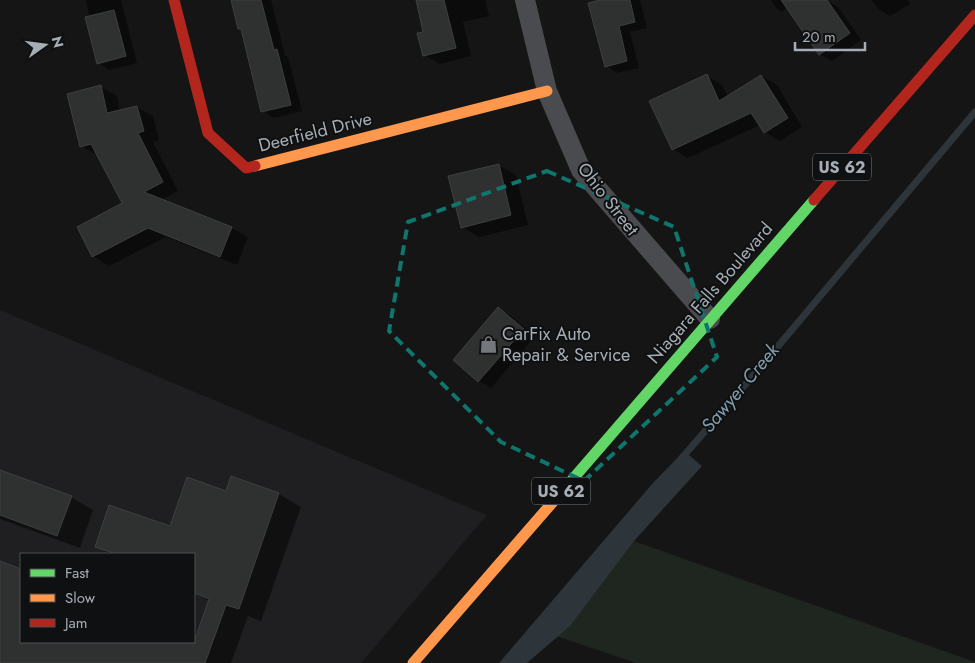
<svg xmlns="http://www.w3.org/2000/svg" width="975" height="663" font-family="Jost,sans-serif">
	<rect width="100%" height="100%" fill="#151515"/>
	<path fill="#1f1f21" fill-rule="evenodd" d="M0,310L487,515L361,663H0ZM21,554H194V642H21Z"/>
	<path fill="#1f251f" d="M634,541L975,662V663H636L547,633Z"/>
	<path fill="#2d353a" d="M684,451L702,466L634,541L570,626L527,663H499L653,483Z"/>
	<path fill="#0007" d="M86,0H121L137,63L109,70L98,63Z
		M232,0H271L285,55L288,57L302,111L274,118L262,111L242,30L239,28Z
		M417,0H485L489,16L463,22L471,56L440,64L424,55L425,32Z
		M605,0H640L647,28L630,32L639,68L617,73L606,66Z
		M771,0H796L797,2L781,12L776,8Z
		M826,0L838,7L861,40L832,61L820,54Z
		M872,0H908L910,4L890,16L878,9Z
		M707,76L722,85L728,97L761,76L777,85L802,127L780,141L765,132L760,125L688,158L673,149Z
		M101,87L117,96L120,111L137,107L153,116L159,140L153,142L178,191L161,200L232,228L248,237L237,265L166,237L109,266L93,256L78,227L123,204L98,155L81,146Z
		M498,165L516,175L528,225L479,237L462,227Z
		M499,308L510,315L535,336L491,388L479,381L455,360Z
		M0,472L71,497L93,510L80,548L0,519Z
		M227,492L279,494L301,507L261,621L248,616L231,663H0V563L21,570V642H194V632L197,633L209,601L194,593V554H110L96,546L171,527Z"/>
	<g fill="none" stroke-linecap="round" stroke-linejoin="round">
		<path stroke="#2d353a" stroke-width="7" d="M681,459L769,357L975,112"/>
	</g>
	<path fill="#2f3030" stroke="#3e3f41" d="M231,0H261L274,50L277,49L291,105L261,112L241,29H238Z
		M416,0H444L456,48L423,56L417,33L423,32Z
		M600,0H630L635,22L619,26L627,61L605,67L588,3Z
		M781,0H827L850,33L819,55Z
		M114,10L126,56L97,64L85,17Z
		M707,74L719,101L761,75L788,118L764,133L751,113L672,150L649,101Z
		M101,85L107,113L137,106L144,131L138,133L163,182L144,192L232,227L220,257L148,228L92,257L77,227L122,203L91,144L80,147L67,94Z
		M499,164L511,215L461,228L448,176Z
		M498,307L524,329L478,382L453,360Z
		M0,470L72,496L57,536L0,515Z
		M231,476L279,493L239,609L226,605L205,663H0V561L21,569V642H194L209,599L194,593V554H116L95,547L109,505L170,526L187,477L226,491Z"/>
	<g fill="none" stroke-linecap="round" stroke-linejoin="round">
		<path stroke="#4a4b4e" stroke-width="20" d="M525,0L547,91L581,170L710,319"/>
		<path stroke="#63d668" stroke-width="11" d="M565,488L814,200"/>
		<path stroke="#ff974d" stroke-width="11" d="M255,166L547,91
			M413,663L565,488"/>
		<path stroke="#b3261e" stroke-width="11" d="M174,0L208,133L246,168L255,166
			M814,200L975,15"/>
	</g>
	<path fill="none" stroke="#0f766e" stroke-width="4" stroke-dasharray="10 6" stroke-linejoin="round" d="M547,171L674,227L717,357L584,481L501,442L389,331L408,222Z"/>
	<defs>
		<symbol id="shop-bare" viewBox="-9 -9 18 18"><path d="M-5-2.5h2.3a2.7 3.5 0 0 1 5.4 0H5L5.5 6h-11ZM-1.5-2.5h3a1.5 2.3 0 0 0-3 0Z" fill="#74787d" stroke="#0f1011" stroke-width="2.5" paint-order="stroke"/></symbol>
	</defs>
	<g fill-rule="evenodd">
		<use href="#shop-bare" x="476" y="332" width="25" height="25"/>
	</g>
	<g text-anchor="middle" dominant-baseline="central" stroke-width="4" stroke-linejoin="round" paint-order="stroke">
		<g fill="#0f1011" stroke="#797e84" stroke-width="1">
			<rect x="813" y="153.5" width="58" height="27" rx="4"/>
			<rect x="532" y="477.5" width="58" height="27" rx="4"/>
		</g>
		<g font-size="16" font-weight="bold" fill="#a7adb5">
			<text x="842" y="167">US 62</text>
			<text x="561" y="491">US 62</text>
		</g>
		<g font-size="18" fill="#a7adb5" stroke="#0f1011">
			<text transform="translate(315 132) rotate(-14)">Deerfield Drive</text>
			<text transform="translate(608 199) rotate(52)">Ohio Street</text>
			<text transform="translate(710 293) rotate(-49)">Niagara Falls Boulevard</text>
		</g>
		<g font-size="18" fill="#a7adb5" stroke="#0f1011" text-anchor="start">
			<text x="502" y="334">CarFix Auto<tspan x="502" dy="21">Repair &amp; Service</tspan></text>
		</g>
		<g font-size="19" font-style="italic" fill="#819dad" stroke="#0f1011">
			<text transform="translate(740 388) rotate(-50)">Sawyer Creek</text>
		</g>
	</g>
	<rect x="20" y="553" width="175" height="90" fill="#0f1011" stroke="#4c4f53"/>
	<rect x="30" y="569" width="25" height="8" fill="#63d668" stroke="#4c4f53"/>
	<text x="65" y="578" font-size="15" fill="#a7adb5">Fast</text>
	<rect x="30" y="594" width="25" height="8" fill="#ff974d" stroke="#4c4f53"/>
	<text x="65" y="603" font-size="15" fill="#a7adb5">Slow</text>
	<rect x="30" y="619" width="25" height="8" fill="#b3261e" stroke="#4c4f53"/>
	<text x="65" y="628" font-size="15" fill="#a7adb5">Jam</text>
	<g transform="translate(45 45) rotate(76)" stroke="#0f1011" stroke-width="4" paint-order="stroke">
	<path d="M0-4L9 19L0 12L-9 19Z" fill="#a7adb5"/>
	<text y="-8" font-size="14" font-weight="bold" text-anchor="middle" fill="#a7adb5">N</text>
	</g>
	<path d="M795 42v8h70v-8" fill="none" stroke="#a7adb5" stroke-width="2.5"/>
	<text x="802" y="42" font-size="15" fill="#a7adb5" stroke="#0f1011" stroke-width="4" paint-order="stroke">20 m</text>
</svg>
